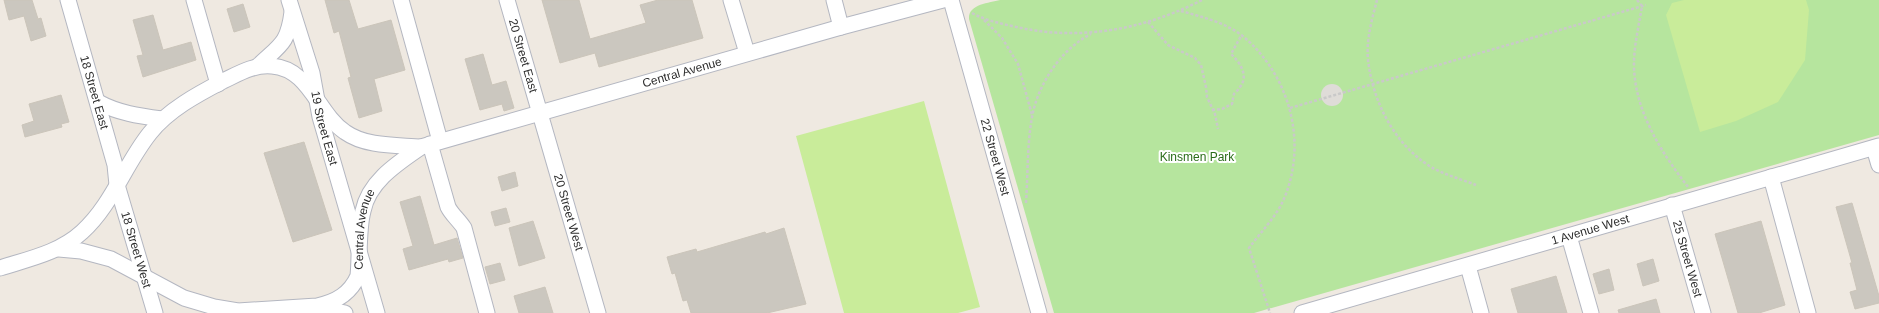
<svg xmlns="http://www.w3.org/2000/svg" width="1879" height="313" font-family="Helvetica,sans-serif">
	<rect width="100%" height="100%" fill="#efe9e1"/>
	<path fill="#b6e59e" d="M1000,0H1879V135L1254,313H1054L969,19C968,4 989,3 1000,0Z"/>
	<path fill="#c9ec9a" d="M1684,0H1806L1809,10L1805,60L1778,102L1736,121L1700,132L1666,15L1672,3Z
		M924,101L980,307L958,313H844L796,136Z"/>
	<path fill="#dfdcd8" d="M1321 95a11 11 0 1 1 22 0a11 11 0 1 1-22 0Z"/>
	<path fill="#cbc7bf" stroke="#cbc5ba" d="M4,0H32L38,19L41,18L46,36L31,41L24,16L9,20Z
		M325,0H349L358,29L391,20L405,70L374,79L382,111L359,118L348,78L351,77L339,31L334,33Z
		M542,0H579L590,39L646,23L640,5L658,0H692L703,38L599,67L595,53L560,63Z
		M243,4L250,27L234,32L227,9Z
		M153,15L163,50L191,42L196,60L143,77L137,56L143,55L133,20Z
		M483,54L492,85L506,81L514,108L504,111L502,104L480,110L465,59Z
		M61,95L69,122L61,124L62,127L25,137L22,125L34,121L29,104Z
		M304,142L332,230L293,242L264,153Z
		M515,172L518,186L502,191L498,177Z
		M420,196L434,245L457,238L463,258L449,262L448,259L409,270L403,249L413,246L400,202Z
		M1852,203L1879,296V303L1855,309L1850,292L1857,290L1850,263H1852L1836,207Z
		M506,208L510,222L495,226L491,212Z
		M533,221L545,258L519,266L509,228Z
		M1761,221L1785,305L1759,313H1738L1715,234Z
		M784,228L806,304L767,313H691L687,300L683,301L675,273L672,274L667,257L696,249L697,252L765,232L766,234Z
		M1653,259L1659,281L1643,286L1637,264Z
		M500,263L505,280L490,284L485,267Z
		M1609,269L1614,290L1599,294L1593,274Z
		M1556,276L1567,313H1518L1511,289Z
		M545,287L553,313H519L514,296Z
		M1656,299L1660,313H1619L1618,310Z"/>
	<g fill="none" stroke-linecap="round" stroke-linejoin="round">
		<defs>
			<g id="minor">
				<path id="s1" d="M68,0L115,165L117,185L155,313"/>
				<path d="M194,0L218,84"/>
				<path id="s2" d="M289,0L312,73L320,117L377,313"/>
				<path d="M401,0L440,141"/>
				<path id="s3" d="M507,0L598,313"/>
				<path d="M731,0L747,53"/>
				<path d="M834,0L841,27"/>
				<path id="s4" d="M951,0L1039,313"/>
				<path d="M258,66C280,45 288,44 292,12"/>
				<path d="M98,102C118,113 139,116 162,119"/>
				<path d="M430,144L448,207C452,215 459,220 464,228L487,313"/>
				<path d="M1874,148L1879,165"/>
				<path d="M1771,177L1808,313"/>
				<path id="s5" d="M1672,205L1703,313"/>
				<path d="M1569,236L1591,313"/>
				<path id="s6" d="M59,249L81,251L111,259L184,298L214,307L238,311L317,306C336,302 350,294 358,276C360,256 358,230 363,211C369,181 398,163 421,147L841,27L943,0"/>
				<path d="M1468,266L1481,313"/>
				<path d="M0,268C28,259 59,253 82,232C112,205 125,164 150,133C168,110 198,94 223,81C238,74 254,64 272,66C310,69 317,113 345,132C366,147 397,145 421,147"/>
				<path d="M318,307L345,313"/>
				<path id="s7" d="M1302,313C1495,259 1686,200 1879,146"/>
			</g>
		</defs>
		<use href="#minor" stroke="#b4b7c1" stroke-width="17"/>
		<path stroke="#c9c9c9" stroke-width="2.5" stroke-dasharray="3 2" stroke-linecap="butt" d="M1377,0C1372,19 1366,40 1368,60C1373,102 1394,144 1431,167C1445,175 1461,179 1476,185
			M1637,0L1642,6C1639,25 1634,45 1634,64C1634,110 1661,152 1688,187
			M1181,11C1202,17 1228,23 1245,38C1291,78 1308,145 1283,201C1275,218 1260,233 1249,248L1270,313
			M972,13C985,20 998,23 1012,26C1078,42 1143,30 1202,0
			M984,20L1002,38L1018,64L1032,115
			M1148,22L1168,45L1195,58L1201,65L1206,87L1207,97L1215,114L1218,129
			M1290,108L1646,5
			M1212,110L1222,109L1232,104C1233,100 1233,98 1234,94C1235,92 1239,90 1240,87C1249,76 1240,62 1231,54L1241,36
			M1026,203C1028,174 1027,145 1032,117C1038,84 1061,49 1091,34"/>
		<use href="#minor" stroke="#fff" stroke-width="15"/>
	</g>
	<g text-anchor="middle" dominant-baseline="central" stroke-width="4" stroke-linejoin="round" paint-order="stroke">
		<g font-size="12" fill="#2e2e2e" stroke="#fff">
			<text stroke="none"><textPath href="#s3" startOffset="58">20 Street East</textPath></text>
			<text stroke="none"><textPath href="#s6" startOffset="749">Central Avenue</textPath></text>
			<text stroke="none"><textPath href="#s1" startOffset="96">18 Street East</textPath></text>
			<text stroke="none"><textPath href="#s2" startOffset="133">19 Street East</textPath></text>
			<text stroke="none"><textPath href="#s4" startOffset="163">22 Street West</textPath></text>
			<text stroke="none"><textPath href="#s3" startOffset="221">20 Street West</textPath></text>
			<text stroke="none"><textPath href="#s7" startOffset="300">1 Avenue West</textPath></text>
			<text stroke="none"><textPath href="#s6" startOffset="371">Central Avenue</textPath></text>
			<text stroke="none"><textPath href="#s1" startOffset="259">18 Street West</textPath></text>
			<text stroke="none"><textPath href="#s5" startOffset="56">25 Street West</textPath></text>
		</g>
		<g font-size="12" fill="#2c6e1b" stroke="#fff">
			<text x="1197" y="157">Kinsmen Park</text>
		</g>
	</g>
</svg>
